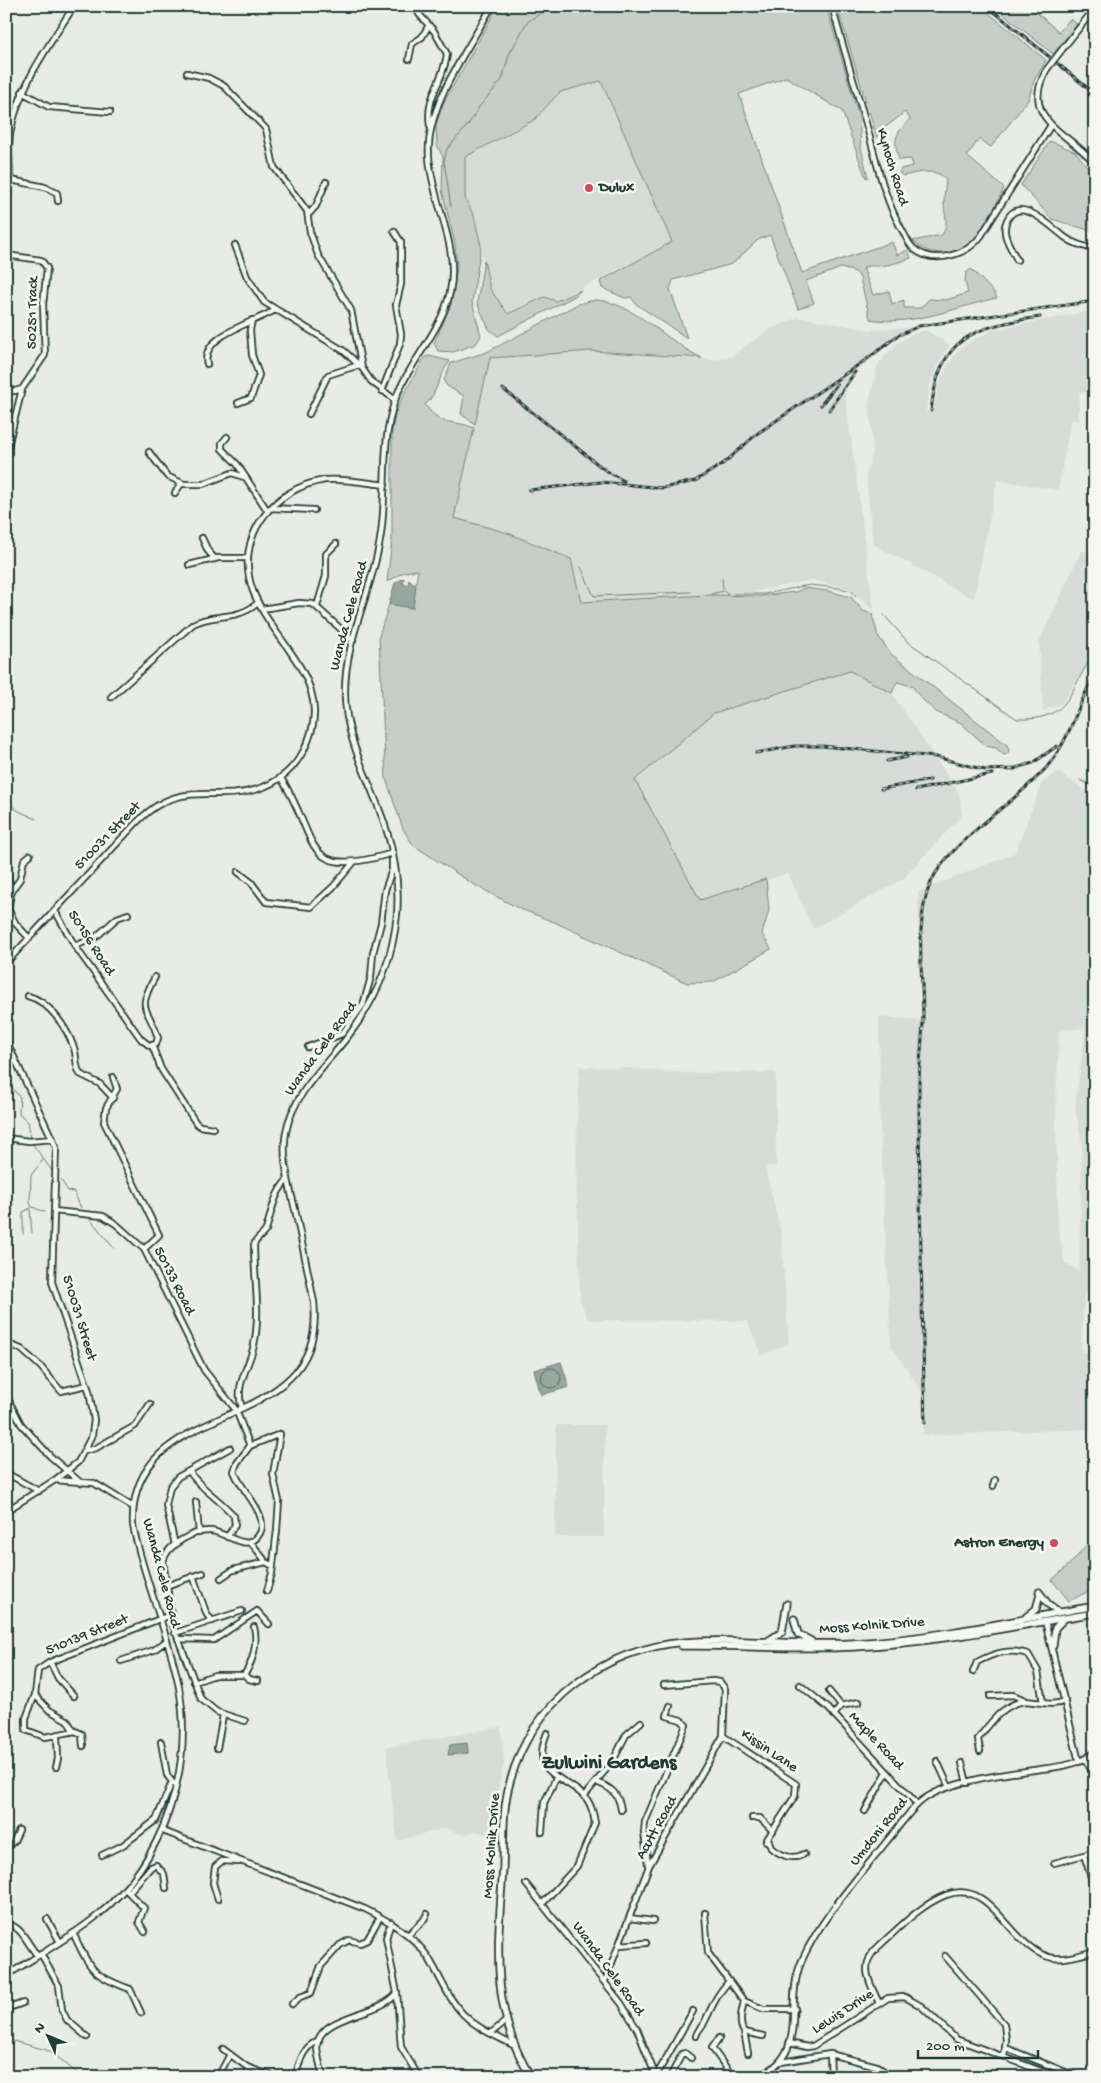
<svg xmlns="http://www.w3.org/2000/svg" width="1101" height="2083" font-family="'Gochi Hand',sans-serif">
	<rect width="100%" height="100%" fill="#e9ebe7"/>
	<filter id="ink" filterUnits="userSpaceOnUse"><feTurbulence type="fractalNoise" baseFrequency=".02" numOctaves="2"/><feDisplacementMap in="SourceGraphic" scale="10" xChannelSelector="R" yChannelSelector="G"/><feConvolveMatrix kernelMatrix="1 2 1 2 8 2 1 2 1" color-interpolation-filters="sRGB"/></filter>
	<g filter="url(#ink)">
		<path fill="#d8dcd8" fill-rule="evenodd" d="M601,81L673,242L556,301L544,297L507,314L490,289L474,216L465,198V157L534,120L560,92Z
			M1095,310V392H1079V420H1071L1058,490L997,480L974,599L873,544L866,475L873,452L869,402L877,367L883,358L897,343L912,334L926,330L950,345L942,357L931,382L926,411L933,413L938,387L947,365L962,347L992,330Z
			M799,317L871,330L911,327L891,338L862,360L845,393L874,611L852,590L812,580L737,595L580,602L454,518L489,358L592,351L714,360L730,357L770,329Z
			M1081,551H1095V652L1062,703L1043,711L1039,642Z
			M850,671L892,693L959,793L962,815L903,879L813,929L788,873L700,901L635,780L714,713Z
			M1058,772L1095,797V1277L1084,1296L1081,1352H1095V1429L923,1435L922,1392L891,1345L880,1127L879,1017L921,1020L918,892L1015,853L1042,783ZM1085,1028L1075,1107L1082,1145L1079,1271L1065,1263L1058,1228L1056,1104L1059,1031Z
			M579,1067L629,1068L683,1073L776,1072V1166L765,1167L781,1233L789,1344L761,1355L747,1321L588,1320L580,1300L576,1169Z
			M556,1425H605L604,1537H555Z
			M501,1727L504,1763L488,1834L474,1831L465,1836L446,1828L397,1841L386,1747Z"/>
		<path fill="#c7cec9" stroke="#73867e" d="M498,6H826L859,117L861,148L868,177L866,178L842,111L786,77L739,94L802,273L892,242L897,255L908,250L911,258C900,262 890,265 879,266C872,266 869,265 863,268L873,295L889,291L892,304L904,300V308H921L929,299L946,300L968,293L965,281L966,273L971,269L993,291L997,298C955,307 913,327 870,319L860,278L856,272L841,268L806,281L814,303L798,309L770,235L758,240L732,264L673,280L670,289L687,338L636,304L631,297L625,298L602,288L600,281L672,242L601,81L560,92L534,120L465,157V198L474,216L481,246L472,302L481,336L476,344L453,352L438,351L434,343L451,305L457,266L455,244L442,190L443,157L437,145L436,125L443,104Z
			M837,6H980L1046,60L1034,81L1028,100L991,147L979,139L967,156L1004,188C991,214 978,252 944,253C932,253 922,250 913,241L942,235C950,223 944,216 944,204C944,196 945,188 946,180C937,167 916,173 903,176L899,173L901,169L913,166L911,159L899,160C893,138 895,135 910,119L905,112L883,129L877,138Z
			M993,6H1029L1059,32L1070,19L1077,24L1053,54Z
			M1050,141L1076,152L1095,177V232L1052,219L1021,185Z
			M484,260L490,289L508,314L544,297L556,301L581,290L575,296L498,336L489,329L477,303Z
			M595,300C630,300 669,343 702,358L592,351L490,358L475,424L461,414L464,396L447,386L444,381L451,363L487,352L578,304Z
			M429,356L450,361C439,374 437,395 425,405C444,429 451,418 474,428L454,518L508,533L571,559L581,602L708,595L760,596L796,592L805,588L828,591L851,597L863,611L872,614L878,636L891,654L1007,745L1009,751L1007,754L1004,755L996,748L986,746L961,723L936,712L922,699L912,686L897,682L892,693L850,671L714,713L635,780L700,900L766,879L769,910L762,934L771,949L713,982L687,983L554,922L518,908L473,884L413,845L403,829L386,779L379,636L389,604L412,608L418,570L404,572L387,582L392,540V431L396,412L404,394L425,357Z
			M1095,1535V1588L1069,1601L1052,1580L1073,1561Z"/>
		<path fill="#99a6a0" stroke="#687c75" d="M404,578L403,584L408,585L409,579L416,586L413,608L389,604L395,583Z
			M561,1362L569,1387L541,1395L534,1370Z
			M467,1743L468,1753L448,1755L450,1745Z"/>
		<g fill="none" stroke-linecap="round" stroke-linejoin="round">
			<path stroke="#50675f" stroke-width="1" d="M541 1378a10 10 0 1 1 20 0a10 10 0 1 1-20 0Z"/>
			<path stroke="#687c75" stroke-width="1" d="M451,207L444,161L447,149L468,125L479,107L502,80L509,55L527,22L552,6
				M581,567L594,596L690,592
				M722,579L723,589L728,594
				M711,594L724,591
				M733,594H764L810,585L838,588L852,591L856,596
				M884,615L907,641L1017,719C1074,721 1067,689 1095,653
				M1080,780L1095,787
				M6,800L17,810L36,819
				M6,1082L20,1097L19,1113L28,1122L31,1138
				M32,1143L52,1171
				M43,1160L31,1175L30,1203L32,1207L45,1212
				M61,1180L68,1191L74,1192L81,1208
				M30,1209L32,1233
				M90,1219L114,1248
				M23,1234V1212L31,1208
				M6,2039L50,2051L82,2077"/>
			<path stroke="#99a6a0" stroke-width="8" d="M6,15L7,6"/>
			<defs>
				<path id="minor" d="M832,6C842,44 854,82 865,120C876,157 882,194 901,228C905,235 908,243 913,248C933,266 967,255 981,236L1051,125
					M419,14L434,31L447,54C444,81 425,96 430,126
					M1064,47L1095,8
					M409,59L412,44L422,37L429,25
					M1047,69C1018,119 1068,132 1095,163
					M187,73L209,78L224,86L266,129L274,167L307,211L310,232L318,255L351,310L362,368
					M22,92L49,107L110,112
					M11,180L45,187L57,193L58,201
					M6,203C15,181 6,157 10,134C19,85 48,47 74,6
					M308,215L316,206L326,182
					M235,245L247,277L264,302L344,351L362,368L371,381L395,400
					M6,255L41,260L47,268L43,305L45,355L22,389L6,454
					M1017,260C1011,247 1000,234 1007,220C1020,193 1053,229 1066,238C1074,244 1085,247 1095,249
					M207,364C199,335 259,321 275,310
					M6,390L15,391L22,389
					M382,391L400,344L401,334L396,305L401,284V242L394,231
					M238,403L251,398L259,375L252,355L250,330L252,320
					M309,414L328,375L359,365
					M227,437L222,443V449L237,464L267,510
					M149,452L167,476L182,483
					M175,493L181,484H203L232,473L244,477
					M270,508L314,510
					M202,538L208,551L215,559
					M189,565L218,558H248
					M317,606L326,576V554L336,544
					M262,609L299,603L313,604L353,640
					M111,697L193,624C215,612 235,622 258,603
					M281,778C321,840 298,881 393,853
					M6,872L12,890L8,908
					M238,872L251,882L266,902L311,907L333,887L354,862
					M12,890L20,879L24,860L30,855
					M6,905L16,924L29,938
					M55,911L75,946L141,1039L150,1046L156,1044L158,1038C149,1006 135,1013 155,977
					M75,946L96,937L117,918L128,914
					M6,963L136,823C149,810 162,800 181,796C193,793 206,794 218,794C254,795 286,784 304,750C339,683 274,646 253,591C233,538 273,488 325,480C344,478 366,483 385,485
					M28,996C49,1001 67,1028 74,1048C77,1056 75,1066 80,1074L100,1084L113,1098
					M6,1040L56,1147L52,1282L89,1391L94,1420L92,1435L78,1462L55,1480L6,1511
					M152,1045L161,1069L196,1123L200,1126L213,1128
					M308,1047L342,1034L363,1005L371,977L373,953L381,923L385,890L392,870V860
					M113,1077L117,1089L106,1108L104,1122L159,1235L144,1249
					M6,1138L29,1141L53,1139
					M54,1211L103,1216L116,1224L144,1249L204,1370L236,1410L250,1446L237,1463L234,1471C239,1488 270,1515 260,1533C248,1555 227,1532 211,1531C194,1530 166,1545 163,1562L173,1625L201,1699L217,1712L245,1721
					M6,1343L21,1349L40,1366L61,1391L87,1385
					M6,1395L21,1424L50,1456L81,1483
					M242,1408C234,1385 249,1368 254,1345C261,1313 254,1278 254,1245C256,1238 263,1236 266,1230C272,1211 274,1193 288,1179
					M250,1446L280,1434L273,1474L279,1501L277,1530L272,1573L267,1591
					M85,1451L96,1448L135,1426L150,1404
					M189,1471C200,1489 220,1499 234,1516L235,1525L227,1537
					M6,1473L39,1491
					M55,1480L94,1483L133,1507
					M993,1486L995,1480
					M196,1502L199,1533
					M250,1541L266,1562L273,1566
					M175,1545L166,1505L170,1487L178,1477L230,1448
					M193,1576L207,1615L213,1621
					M221,1578L233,1570L266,1562
					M166,1586L203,1573
					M1045,1621L1079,1762
					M175,1633L242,1611
					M178,1639L214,1640L257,1611L269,1624
					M121,1661L154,1650L166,1641
					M50,1662L58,1678L74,1696
					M973,1672L977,1662C994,1653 1010,1648 1028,1654L1038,1671L1043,1703
					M244,1675L249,1679L258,1681
					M194,1682L215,1675H244C253,1663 258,1642 254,1627
					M800,1685L828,1708L917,1804
					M829,1691L841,1706L834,1715
					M35,1695L49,1710L67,1720L73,1730
					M990,1696L1013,1695L1025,1700
					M841,1706L859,1702
					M723,1736L796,1784L795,1796L766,1841
					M161,1742L167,1775L173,1783
					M83,1746L82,1734L75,1731L45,1737L26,1730V1718L35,1695L38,1670L50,1662L170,1615
					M217,1748L223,1715
					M980,1751L978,1739C992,1720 1009,1697 1034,1702C1045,1703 1054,1706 1065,1701
					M1085,1759L1095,1776
					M937,1761L949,1787
					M962,1763L967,1783
					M56,1767L58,1759L57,1736
					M596,1782C611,1787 619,1794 621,1810
					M585,1795L613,1761L626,1735L641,1722
					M865,1811L887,1772
					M752,1818H760L773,1831
					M163,1831L365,1909C389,1921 412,1934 428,1957C440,1976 448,1999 464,2015C478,2029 496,2036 513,2045
					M542,1832L544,1803L556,1778
					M768,1838L771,1848C781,1855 792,1861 804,1854
					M6,1848L14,1841L19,1830
					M102,1855L123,1845L156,1820L172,1782
					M1084,1855L1091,1877
					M1054,1863L1095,1852
					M648,1865L644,1832L645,1822L686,1725L681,1720L667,1716L670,1706
					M526,1884L621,2003L637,2029L656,2077
					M127,1891L144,1908L139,1922L145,1932
					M129,1892L151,1867L156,1865L164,1874L166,1888
					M218,1899L213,1883L215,1867L222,1861L239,1862
					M543,1903L577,1866L595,1823C594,1815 590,1800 583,1795C560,1774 530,1774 547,1733
					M705,1913L708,1953L744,2001L763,2009H795
					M629,1918L653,1921
					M47,1919L60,1942
					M6,1924C22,1925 28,1946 38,1956
					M73,1933C91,1970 90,1974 130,1989L141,2013
					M408,1935L423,1921L427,1914
					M619,1945L646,1943
					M41,1954L59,1986L62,2010L67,2020L87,2037
					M945,1956L1004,2024L1006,2040L1004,2057
					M6,1976C37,1956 70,1938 98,1915C165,1860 195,1766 178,1682C167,1629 143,1578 133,1525C127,1391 329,1441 314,1302C308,1272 302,1243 296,1214C290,1187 281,1159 286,1132C293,1093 327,1064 349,1035C376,1000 393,958 397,914C400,877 392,841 378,806C364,770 345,734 345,694C344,641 372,592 380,540C388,495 380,447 394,403C407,364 441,333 450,292C460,245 432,203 429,157C425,106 468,50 492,6
					M605,1981L649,1866L723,1736L725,1689L720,1682L713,1681L664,1685
					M397,1993L401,2047L419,2077
					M1093,1999H1095
					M744,2001C742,2011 738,2023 744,2032L763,2036
					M879,2003C869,1982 858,1964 879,1946C899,1928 920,1905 946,1895C995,1877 1010,1952 1054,1958C1066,1960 1083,1954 1095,1951
					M292,2004L300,1997L311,1993L321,1966L340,1945L349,1940L360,1943L367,1940L380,1917
					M6,2009L23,2003
					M744,2032L748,2053
					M491,2033L506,2021
					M696,2036C698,2028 704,2026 706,2019C714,2003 716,1996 729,1981
					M719,2038L712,2048L733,2077
					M789,2043L807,2047L813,2046L888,1998L905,1997L921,2006L956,2039L1057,2077
					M1006,2048L1078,2077
					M223,2049L247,2067L275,2077
					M830,2054L831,2077
					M781,2062L830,2054L877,2066L892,2077
					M656,2076L693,2011
					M6,2077H7
					M218,2077L230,2054
					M295,2077C300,2062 302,2047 319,2040
					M323,2077C321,2067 317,2056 317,2046C319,2014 381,2016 397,1993L386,1938L391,1922
					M670,2077L682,2054L685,2053L691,2058
					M757,2077C809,2055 785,2009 799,1968C814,1926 859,1876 887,1841C898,1828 907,1814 919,1803C942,1782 1003,1774 1034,1770C1055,1767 1078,1766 1095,1752"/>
				<path id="major" d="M1039,1592L1048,1604L1059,1612
					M1026,1617L1036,1609L1040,1595
					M794,1619L798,1634L811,1641
					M769,1640L782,1632L787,1604
					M682,1646C739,1645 796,1650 854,1647C935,1643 1015,1626 1095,1613
					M1053,1646L1055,1628L1064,1619
					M531,2077C489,2010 498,1942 503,1868C504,1839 502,1809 510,1782C532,1701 603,1649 685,1642C741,1637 797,1646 853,1643C934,1639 1015,1620 1095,1606"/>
			</defs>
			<use href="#minor" stroke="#1f3d34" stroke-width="8"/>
			<use href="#major" stroke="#1f3d34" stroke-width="9"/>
			<use href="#minor" stroke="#f6f6f2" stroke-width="4.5"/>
			<use href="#major" stroke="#f6f6f2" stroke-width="5.5"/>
			<defs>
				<path id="rail" d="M987,6L1095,94
					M862,363L897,336L919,326L1095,301
					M503,389L605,470L624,481
					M821,405L837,384
					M829,410L855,372
					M931,411C939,336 973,327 1040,317
					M529,490L601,482L663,488L695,481L724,463L758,433L867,359
					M756,753L795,746H822L936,757L985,770L1015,769
					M887,761L907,757
					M1009,770L1033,763L1057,746
					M881,789L930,780
					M916,790L992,774
					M925,1423C922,1310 919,1197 919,1085C919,1062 923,1039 923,1016C923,975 914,920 931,882C949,842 1015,803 1046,768C1072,737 1076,707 1095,674"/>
			</defs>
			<use href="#rail" stroke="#1f3d34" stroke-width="3"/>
			<use href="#rail" stroke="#f6f6f2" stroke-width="1" stroke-dasharray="4" stroke-linecap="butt"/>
			<defs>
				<path id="minor-bridge" d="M1047,69L1064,47"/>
			</defs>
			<use href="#minor-bridge" stroke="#1f3d34" stroke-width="8" stroke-linecap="butt"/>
			<use href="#minor-bridge" stroke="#f6f6f2" stroke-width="4.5"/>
		</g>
	</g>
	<g fill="#d1495b" stroke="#f6f6f2" stroke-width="2">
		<circle cx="589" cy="188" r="5"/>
		<circle cx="1054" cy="1543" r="5"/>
	</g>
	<g text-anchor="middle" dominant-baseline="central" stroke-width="5" stroke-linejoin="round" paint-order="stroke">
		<g font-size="15" fill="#1f3d34" stroke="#f6f6f2">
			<text transform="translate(892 167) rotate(73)">Kynoch Road</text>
			<text transform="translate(33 313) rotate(-89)">50251 Track</text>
			<text transform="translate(349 616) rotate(-75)">Wanda Cele Road</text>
			<text transform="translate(108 836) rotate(-46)">510031 Street</text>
			<text transform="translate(91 943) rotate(57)">50156 Road</text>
			<text transform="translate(321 1049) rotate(-54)">Wanda Cele Road</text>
			<text transform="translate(174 1281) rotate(63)">50133 Road</text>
			<text transform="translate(79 1318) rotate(73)">510031 Street</text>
			<text transform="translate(161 1573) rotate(75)">Wanda Cele Road</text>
			<text transform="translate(872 1626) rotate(-4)">Moss Kolnik Drive</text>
			<text transform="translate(87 1635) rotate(-22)">510139 Street</text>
			<text transform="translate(876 1741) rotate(47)">Maple Road</text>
			<text transform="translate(769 1751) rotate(34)">Kissin Lane</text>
			<text transform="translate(657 1828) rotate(-61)">Acutt Road</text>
			<text transform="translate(879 1832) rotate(-51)">Umdoni Road</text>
			<text transform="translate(492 1846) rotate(-86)">Moss Kolnik Drive</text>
			<text transform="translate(608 1969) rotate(54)">Wanda Cele Road</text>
			<text transform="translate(843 2012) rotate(-33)">Lewis Drive</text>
		</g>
		<g font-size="15" font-weight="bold" fill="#1f3d34" stroke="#f6f6f2" text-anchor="start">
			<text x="599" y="188">Dulux</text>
			<text x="1044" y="1543" text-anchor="end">Astron Energy</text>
		</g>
		<g font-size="20" font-weight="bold" fill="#1f3d34" stroke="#f6f6f2">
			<text x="609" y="1764">Zulwini Gardens</text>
		</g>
	</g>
	<rect width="1101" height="2083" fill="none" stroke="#f6f6f2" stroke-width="25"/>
	<rect x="12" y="12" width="1076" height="2058" fill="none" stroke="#1f3d34" stroke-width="2" filter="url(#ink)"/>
	<g transform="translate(48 2036) rotate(314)" stroke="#f6f6f2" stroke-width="4" paint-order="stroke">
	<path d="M0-4L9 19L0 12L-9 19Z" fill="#1f3d34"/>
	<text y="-8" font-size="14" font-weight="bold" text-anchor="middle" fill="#1f3d34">N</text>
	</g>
	<path d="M918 2050v8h120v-8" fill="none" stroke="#1f3d34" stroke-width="2.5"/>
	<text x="926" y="2050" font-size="15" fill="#1f3d34" stroke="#f6f6f2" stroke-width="4" paint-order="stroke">200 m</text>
</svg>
